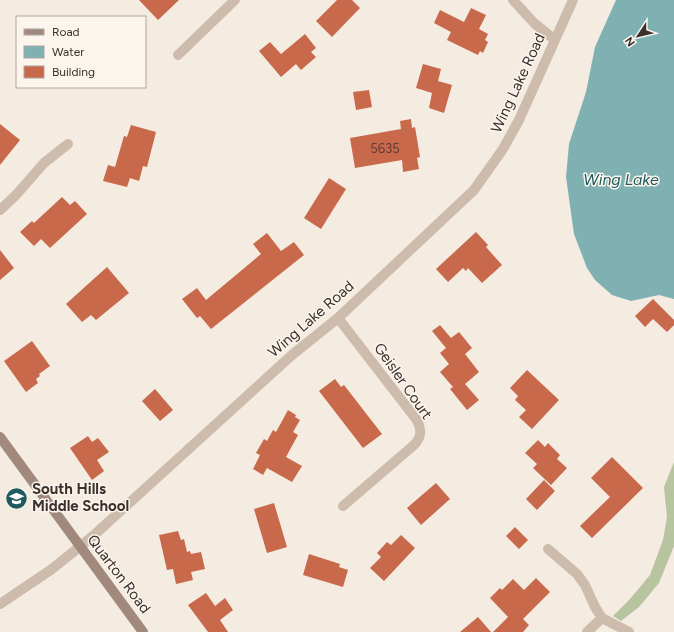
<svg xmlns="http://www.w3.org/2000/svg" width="674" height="632" font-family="Figtree,sans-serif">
	<rect width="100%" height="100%" fill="#f4ebe1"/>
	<path fill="#b8c4a0" d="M674,462V546L659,583L639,607L621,621L613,616L630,599L650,575L663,540L667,517L664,487Z"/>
	<path fill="#7fb0b2" d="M616,0H674V299L659,295L631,301L612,295L595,280L587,268L574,234L566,177L569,144L586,92L595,47Z"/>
	<path fill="#c8694b" d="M139,0H179L158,20Z
		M337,0H352L360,8L332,37L316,21Z
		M471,8L486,15L479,29L488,34L485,40L488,42L483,53L480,51L478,55L447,40L451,32L434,23L440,10L464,22Z
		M305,34L316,48L311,52L316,57L301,70L296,64L281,77L259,51L270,42L281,54Z
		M423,64L441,69L438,81L452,85L444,113L429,108L432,93L416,88Z
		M369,90L372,107L356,110L353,92Z
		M411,119L412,128L415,127L420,157L417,158L419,169L403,172L402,160L355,168L350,138L401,129L400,121Z
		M0,124L20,140L0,165Z
		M131,125L156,132L147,167L143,166L139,181L130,178L127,187L103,181L108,165L115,167L124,136L127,137Z
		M329,178L346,189L321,229L304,218Z
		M62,197L70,205L75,201L87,214L50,248L41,239L34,246L20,232L32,221L34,223Z
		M476,232L488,245L486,247L502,265L482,283L468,268L466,271L463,268L448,282L436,269Z
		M267,233L281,251L294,242L304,255L211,329L200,316L197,318L182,299L197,288L206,300L261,254L253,244Z
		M0,250L14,268L0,280Z
		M107,267L129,293L96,320L91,315L82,322L66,304Z
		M653,299L674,320V325L667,332L653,319L645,327L635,316Z
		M440,325L451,338L459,332L472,348L465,354L479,372L465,384L479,400L467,410L450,389L453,387L440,372L449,364L440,353L446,348L432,331Z
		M32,341L50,366L39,374L40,376L36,379L38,383L26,392L4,361Z
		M527,370L559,400L532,429L519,417L526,410L515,400L518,396L510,388Z
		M335,379L341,387L344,385L382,434L363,448L319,391Z
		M155,389L173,410L160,421L142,401Z
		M288,410L296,415L295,417L300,420L293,432L298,435L286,457L302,466L292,482L267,468L263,475L253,469L260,455L256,453L264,439L267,441L273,430L276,432Z
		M88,436L92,442L98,438L109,452L97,460L104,471L92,480L70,448Z
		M538,440L545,447L548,443L560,455L557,459L567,468L551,485L533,468L537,464L525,453Z
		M612,457L643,488L592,538L580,526L610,497L591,478Z
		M544,480L555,491L537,510L526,499Z
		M436,483L450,499L421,525L407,508Z
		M274,503L287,547L267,553L254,509Z
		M515,527L528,540L519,549L506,536Z
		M178,531L181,540L184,539L187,552L190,551L191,554L201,552L205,569L191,572L193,580L176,584L173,569L167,570L159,535Z
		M401,535L415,548L384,581L370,568L381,557L377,553L387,542L391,545Z
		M309,554L340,564L339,567L348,570L343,587L303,575Z
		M536,578L550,592L523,619L529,625L523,632H493L508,617L490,598L500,588L502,590L513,579L524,590Z
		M206,593L215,606L225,598L233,610L220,620L228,632H208L188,605Z
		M478,617L491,632H460Z"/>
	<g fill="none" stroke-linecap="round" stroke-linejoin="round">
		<path stroke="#cdbbac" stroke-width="10" d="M513,0L534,23L555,40
			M178,55L235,0
			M0,210L16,195L44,163L68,144
			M338,318L416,419C422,429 422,437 414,445L343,506
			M548,549L577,574L585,585L595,607L602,618L629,632
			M0,604L52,569L93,536L292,355L338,318L474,190L503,149L519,120L573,0
			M587,632L602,618"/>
		<path stroke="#a18a7d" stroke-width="10" d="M0,437L143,632"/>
	</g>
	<defs>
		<symbol id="school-disc" viewBox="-11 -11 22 22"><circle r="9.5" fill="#1f5a5e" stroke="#fbf5ee"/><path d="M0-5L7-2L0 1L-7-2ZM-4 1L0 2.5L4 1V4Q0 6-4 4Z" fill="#fff"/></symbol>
	</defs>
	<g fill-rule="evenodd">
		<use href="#school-disc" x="4" y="486" width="25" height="25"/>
	</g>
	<g text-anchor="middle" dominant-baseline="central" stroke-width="3" stroke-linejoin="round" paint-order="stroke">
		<g font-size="13" fill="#5e3e33">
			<text x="385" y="148">5635</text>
		</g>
		<g font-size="15" fill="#3b302b" stroke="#fbf5ee">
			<text transform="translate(518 83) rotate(-65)">Wing Lake Road</text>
			<text transform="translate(311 319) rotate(-41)">Wing Lake Road</text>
			<text transform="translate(403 381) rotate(55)">Geisler Court</text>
			<text transform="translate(119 574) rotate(53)">Quarton Road</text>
		</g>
		<g font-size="15" font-weight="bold" fill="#3b302b" stroke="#fbf5ee" text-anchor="start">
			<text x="32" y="489">South Hills<tspan x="32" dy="17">Middle School</tspan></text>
		</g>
		<g font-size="16" font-style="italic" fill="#1f5a5e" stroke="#fbf5ee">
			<text x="621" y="179">Wing Lake</text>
		</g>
	</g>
	<rect x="16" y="16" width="130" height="72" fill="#fbf5ee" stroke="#aea6a0"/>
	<rect x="24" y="29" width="20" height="6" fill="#a18a7d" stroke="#aea6a0"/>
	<text x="52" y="36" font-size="12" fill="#3b302b">Road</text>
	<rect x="24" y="46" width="20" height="12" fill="#7fb0b2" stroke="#aea6a0"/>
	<text x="52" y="56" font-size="12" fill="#3b302b">Water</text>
	<rect x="24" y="66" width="20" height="12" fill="#c8694b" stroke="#aea6a0"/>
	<text x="52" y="76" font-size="12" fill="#3b302b">Building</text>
	<g transform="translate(638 36) rotate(235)" stroke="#fbf5ee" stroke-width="3" paint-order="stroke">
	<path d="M0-3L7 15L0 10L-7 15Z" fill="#3b302b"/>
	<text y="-6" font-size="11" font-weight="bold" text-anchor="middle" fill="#3b302b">N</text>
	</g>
</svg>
